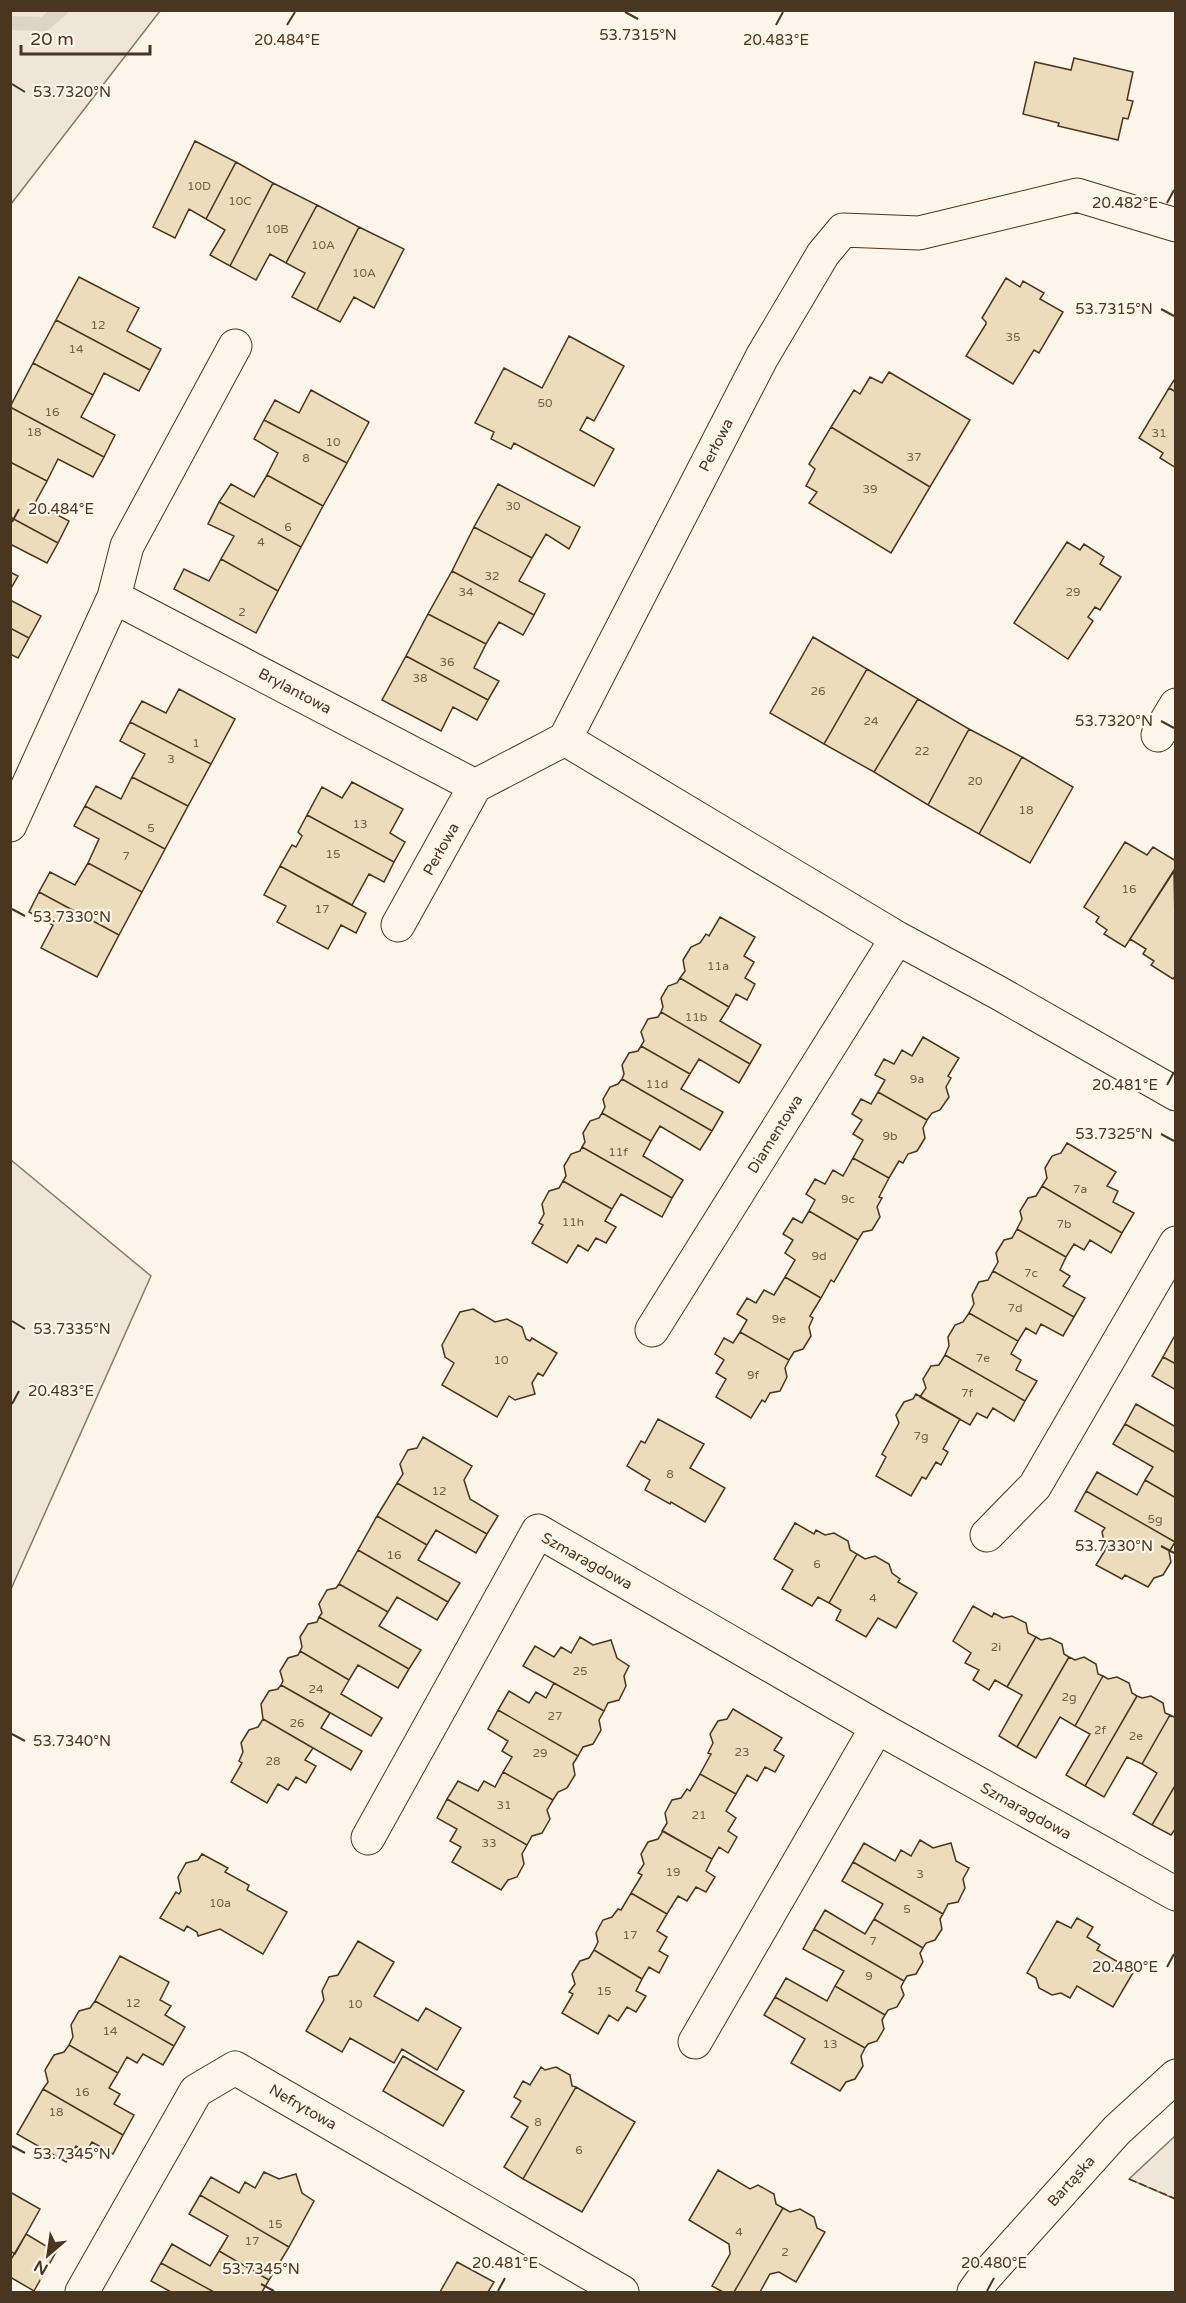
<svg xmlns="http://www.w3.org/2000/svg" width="1186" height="2303" font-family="'Varela Round',sans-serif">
	<rect width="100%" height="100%" fill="#fbf6e9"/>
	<path fill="#ede6d9" stroke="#887966" stroke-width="1.5" d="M11,10L160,11L11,204L10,11Z
		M11,1160L151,1276L11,1589Z
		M1175,2136V2199L1129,2179Z"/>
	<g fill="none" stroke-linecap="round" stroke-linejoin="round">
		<path stroke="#dcd4c6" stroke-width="14" d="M10,23L44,24L61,10"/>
	</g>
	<path fill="#ecdcbc" stroke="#4a3520" stroke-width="1.5" d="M1074,58L1133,72L1127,100L1133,101L1128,119L1123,118L1118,140L1058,126L1059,123L1023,114L1035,62L1071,70Z
		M195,141L236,162L206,219L189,209L175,238L153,227Z
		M236,162L273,183L230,266L210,255L225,230L206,219Z
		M273,183L317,205L286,263L270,254L256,280L230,266Z
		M317,205L359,227L317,310L292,297L305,273L286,263Z
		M359,227L404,249L374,308L354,297L340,322L317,310Z
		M79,277L139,308L127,331L161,349L150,370L56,320Z
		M1006,278L1020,287L1023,281L1044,293L1040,299L1063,312L1040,351L1039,353L1034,350L1013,384L966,356L986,324V322L982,318Z
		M56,320L150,370L139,391L104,373L93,395L33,363Z
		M569,336L624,366L594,421L587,417L580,430L614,449L594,486L514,443L511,449L491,439L494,432L475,423L504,368L542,388Z
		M33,363L93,395L81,417L115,435L104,457L10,407Z
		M889,372L970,420L930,487L831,427L854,390L860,394L870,377L882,383Z
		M1176,377V392L1169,388Z
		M1169,388L1176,392V468L1160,458L1163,453L1139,438Z
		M311,390L369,422L347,463L264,420L275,400L299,413Z
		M10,407L104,457L93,477L58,459L47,481L10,462Z
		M264,420L347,463L323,506L267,475L278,453L254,439Z
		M831,427L930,487L891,553L809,503L817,492L806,486L815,469L809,464Z
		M10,462L47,481L35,503L69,521L58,543L10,517Z
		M267,475L323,506L301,547L219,502L231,484L254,497Z
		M498,484L580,527L569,549L546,534L532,558L474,527Z
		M219,502L301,547L278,591L221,559L234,536L208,524Z
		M10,517L58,543L47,563L12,545L10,548Z
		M474,527L532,558L519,581L545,594L534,615L452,571Z
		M1067,542L1080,550L1084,544L1104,557L1100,564L1121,577L1100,610L1095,607L1088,617L1093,621L1068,659L1014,623Z
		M221,559L278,591L256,633L174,589L184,569L209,581Z
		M452,571L534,615L523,635L499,622L486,644L428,614Z
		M10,572L18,576L10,590Z
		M10,600L41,616L29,638L10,628Z
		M428,614L486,644L474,668L499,681L488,700L406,656Z
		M10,628L29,638L18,658L10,654Z
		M813,637L867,669L824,744L770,713Z
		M406,656L488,700L477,720L453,707L441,731L382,700Z
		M867,669L918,699L874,772L824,744Z
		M179,689L235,719L211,764L130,722L142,701L166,713Z
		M918,699L969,729L928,805L874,772Z
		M130,722L211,764L188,806L132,777L145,754L120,741Z
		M969,729L1022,757L979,834L928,805Z
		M1022,757L1073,787L1030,863L979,834Z
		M132,777L188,806L165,849L85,806L96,786L121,799Z
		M352,782L403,809L390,833L405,842L394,862L307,815L322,787L342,798Z
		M85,806L165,849L142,892L88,863L99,839L74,826Z
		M307,815L394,862L384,882L369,874L352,905L280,866L292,845L296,847L302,836L298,832Z
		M1125,842L1147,855L1153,847L1176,861V868L1125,947L1104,934L1107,930L1096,922L1099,917L1084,907Z
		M88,863L142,892L119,935L39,892L50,872L75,885Z
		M280,866L366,913L356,933L341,925L328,949L277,922L286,906L264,895Z
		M1174,870L1176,975L1173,979L1151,965L1154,961L1143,954L1146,949L1130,939Z
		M39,892L119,935L97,977L41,948L53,925L29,912Z
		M720,917L755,937L744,956L754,962L745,978L755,984L747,1000L736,994L729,1007L680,978L685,971L683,960L691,947L700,943L706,934L709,936Z
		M680,978L729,1007L720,1021L761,1045L750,1064L661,1012L663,1007L661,998L668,986L677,983Z
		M661,1012L750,1064L739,1083L699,1059L690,1074L641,1046L644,1041L641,1032L648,1019L658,1017Z
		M923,1037L959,1058L948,1076L951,1078L946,1087L949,1097L940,1110L932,1113L927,1120L878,1092L885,1080L875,1075L884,1059L894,1064L902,1050L912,1056Z
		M641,1046L690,1074L681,1089L723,1112L712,1131L622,1079L624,1074L622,1065L629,1053L638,1051Z
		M622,1079L712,1131L700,1150L660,1126L651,1141L602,1113L605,1107L603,1099L610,1087L618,1084Z
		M878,1092L927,1120L923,1128L925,1138L917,1151L908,1154L903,1163L899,1161L889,1178L853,1158L863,1140L853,1134L862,1120L852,1114L861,1099L871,1104Z
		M602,1113L651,1141L643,1156L683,1180L672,1198L582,1147L585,1142L583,1133L590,1121L599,1118Z
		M1067,1143L1116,1172L1107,1186L1118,1191L1113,1202L1134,1213L1122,1233L1042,1186L1047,1178L1045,1168L1052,1156L1061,1153Z
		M582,1147L672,1198L662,1217L621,1194L612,1209L563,1181L566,1176L564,1166L571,1154L580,1151Z
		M853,1158L889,1178L879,1197L882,1198L877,1207L880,1217L872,1230L863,1232L858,1240L809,1211L815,1200L806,1194L815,1179L825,1184L833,1170L843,1176Z
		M563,1181L612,1209L605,1221L616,1227L606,1243L596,1238L588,1251L578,1245L567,1263L532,1243L543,1225L539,1223L544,1214L542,1204L549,1191L559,1188Z
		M1042,1186L1122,1233L1111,1253L1090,1240L1084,1250L1074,1244L1066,1257L1017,1229L1022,1219L1020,1211L1028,1198L1036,1196Z
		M809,1211L858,1240L834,1282L831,1280L821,1298L785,1277L795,1260L785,1253L793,1240L783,1234L793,1218L802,1223Z
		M1017,1229L1066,1257L1060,1270L1070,1276L1063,1286L1085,1298L1074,1317L993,1271L998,1262L996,1253L1004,1240L1012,1238Z
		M993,1271L1074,1317L1063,1336L1041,1324L1036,1334L1026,1328L1018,1341L969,1313L974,1304L972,1295L979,1282L988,1280Z
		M785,1277L821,1298L810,1316L813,1318L809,1327L811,1336L803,1349L794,1352L789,1360L740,1332L747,1320L737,1314L747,1298L756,1303L764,1290L774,1295Z
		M473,1309L495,1322L507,1319L522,1327L526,1339L530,1341L532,1338L557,1353L543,1376L538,1373L532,1383L535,1394L515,1400L509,1396L497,1417L442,1385L454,1363L445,1357L442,1345L460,1312Z
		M969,1313L1018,1341L1011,1354L1021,1360L1016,1370L1037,1381L1025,1401L945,1355L949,1346L948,1337L955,1325L963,1322Z
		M740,1332L789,1360L785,1368L787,1377L780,1391L770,1393L765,1402L762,1400L751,1418L716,1397L726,1379L716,1373L724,1360L715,1354L724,1338L733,1343Z
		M1174,1337L1176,1338V1364L1163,1357Z
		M945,1355L1025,1401L1014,1421L993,1408L987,1418L977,1413L970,1425L920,1397L926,1388L923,1379L931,1366L939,1365Z
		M1163,1357L1176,1364V1390L1152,1376Z
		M916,1394L960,1419L943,1449L948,1452L941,1465L936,1462L926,1479L922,1477L911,1496L876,1476L886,1457L882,1454L899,1423L896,1415L904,1402L913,1399Z
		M1136,1404L1176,1427V1453L1125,1424Z
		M658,1419L704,1444L690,1468L725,1488L705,1522L671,1502L670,1504L645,1490L650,1480L627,1466L641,1441L645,1443Z
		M1125,1424L1176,1453V1498L1145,1480L1153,1467L1113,1444Z
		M423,1437L472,1466L464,1480L470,1499L498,1516L487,1534L397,1483L403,1474L400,1464L408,1450L417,1448Z
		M1097,1472L1137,1495L1145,1480L1176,1498L1175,1542L1086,1491Z
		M397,1483L487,1534L476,1553L436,1530L427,1545L377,1516Z
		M1086,1491L1175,1542L1169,1552L1171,1562L1163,1575L1154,1578L1148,1587L1125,1575L1122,1579L1096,1565L1109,1544L1104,1541L1102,1532L1105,1528L1075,1511Z
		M377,1516L427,1545L418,1560L460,1583L448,1602L358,1550Z
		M795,1523L814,1534L816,1530L825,1535L834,1533L848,1541L850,1550L857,1554L829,1603L818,1597L812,1606L782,1589L793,1570L774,1559Z
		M358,1550L448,1602L437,1620L397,1597L388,1612L339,1584Z
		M857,1554L865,1559L875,1556L889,1564L892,1573L900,1579L898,1582L917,1593L896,1628L878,1618L866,1637L836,1620L841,1610L829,1603Z
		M339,1584L388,1612L379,1626L421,1650L409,1669L319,1617L322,1613L319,1604L327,1590L336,1588Z
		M973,1606L992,1617L994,1613L1003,1618L1012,1616L1026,1623L1028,1633L1036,1637L1007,1687L995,1680L989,1690L973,1680L979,1670L965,1663L971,1653L953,1641Z
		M319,1617L409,1669L398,1688L358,1665L349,1680L300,1651L302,1647L300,1637L308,1624L317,1622Z
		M580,1637L593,1645L611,1640L617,1658L629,1666L624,1676L626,1686L619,1700L608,1703L604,1711L523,1666L535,1646L554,1657L561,1647L571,1653Z
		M1036,1637L1041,1640L1050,1638L1062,1644L1064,1654L1069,1657L1017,1747L999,1736L1022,1695L1007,1687Z
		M300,1651L349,1680L341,1694L382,1718L371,1736L281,1685L283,1681L280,1671L288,1658L298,1655Z
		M1069,1657L1075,1660L1084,1657L1096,1664L1098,1674L1103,1676L1075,1726L1060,1717L1036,1758L1017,1747Z
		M1103,1676L1108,1679L1117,1677L1129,1683L1132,1693L1137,1696L1085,1786L1066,1775L1090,1734L1075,1726Z
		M554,1683L604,1711L599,1720L601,1730L593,1744L583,1747L578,1756L498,1710L509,1691L529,1703L536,1692L546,1698Z
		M281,1685L330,1713L321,1728L362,1751L351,1770L263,1719L261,1704L269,1691L278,1689Z
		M1137,1696L1142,1698L1151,1696L1163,1703L1165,1713L1170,1715L1142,1764L1127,1757L1104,1797L1085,1786Z
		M733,1709L782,1738L774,1750L784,1756L775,1772L765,1767L757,1781L747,1775L736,1794L700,1774L711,1754L708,1753L713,1743L710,1734L718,1721L727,1719Z
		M498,1710L578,1756L573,1764L575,1775L567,1788L558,1792L553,1800L503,1772L512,1757L502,1751L508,1741L488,1729Z
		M1170,1715L1176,1718V1784L1152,1825L1133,1814L1157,1773L1142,1764Z
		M263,1719L313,1748L305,1760L316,1766L306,1783L296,1777L288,1790L278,1784L267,1803L231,1782L242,1763L239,1761L243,1752L241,1743L249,1730L258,1727Z
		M503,1772L553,1800L547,1810L550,1819L542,1833L532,1836L527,1845L447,1799L458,1781L478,1791L484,1781L495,1787Z
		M700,1774L736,1794L726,1811L736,1818L728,1831L737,1837L728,1853L719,1847L712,1859L662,1831L667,1823L665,1813L672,1800L681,1798L687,1789L690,1791Z
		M1176,1784V1828L1171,1835L1152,1825Z
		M447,1799L527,1845L522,1854L524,1864L517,1877L508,1880L501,1890L452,1862L461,1847L450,1841L457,1829L437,1818Z
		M663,1831L712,1859L706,1871L715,1877L706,1892L696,1887L687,1901L678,1896L667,1914L631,1893L642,1875L638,1873L644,1864L641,1854L648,1842L658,1839Z
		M920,1840L933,1848L951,1843L956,1861L969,1868L963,1879L965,1888L958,1902L948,1904L943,1914L853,1862L864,1843L895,1861L901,1850L911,1856Z
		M202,1854L228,1868L225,1872L249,1885L247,1890L287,1912L263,1954L220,1929L198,1936L197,1932L187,1926L184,1931L160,1918L176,1892L179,1894L181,1891L178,1877L186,1863L198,1860Z
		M853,1862L943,1914L940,1919L942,1929L935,1940L926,1943L923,1948L874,1919L883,1904L842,1881Z
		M631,1893L667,1914L657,1931L667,1937L659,1951L668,1956L659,1973L649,1967L642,1979L594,1950L598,1942L596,1933L603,1920L612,1917L618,1909L621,1910Z
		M825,1910L865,1934L874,1919L923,1948L920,1953L923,1962L916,1974L907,1976L904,1981L814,1929Z
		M1077,1918L1093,1927L1087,1937L1100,1945L1097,1950L1134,1971L1113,2007L1077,1986L1070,1998L1061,1993L1052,1995L1039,1988L1036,1978L1027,1973L1057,1921L1071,1928Z
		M814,1929L904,1981L901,1987L904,1995L897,2007L888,2010L885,2015L835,1986L844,1971L803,1949Z
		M358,1941L394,1962L374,1996L418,2021L426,2008L461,2028L437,2070L402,2049L394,2063L350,2038L342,2052L306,2031L324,2000L322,1991L329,1977L338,1975Z
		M594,1950L642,1979L636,1991L646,1996L636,2012L627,2007L618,2021L609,2015L598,2034L562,2013L573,1994L569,1992L575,1984L572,1974L580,1961L589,1958Z
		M120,1956L169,1982L160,2000L171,2006L165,2015L185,2027L174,2046L95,2001Z
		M786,1978L827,2001L835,1986L885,2015L882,2020L884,2029L877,2041L868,2044L865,2048L775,1997Z
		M775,1997L865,2048L861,2056L863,2066L855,2079L846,2082L840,2091L791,2063L805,2039L764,2015Z
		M95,2001L174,2046L163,2065L143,2054L137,2063L127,2057L118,2073L69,2045L73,2037L71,2025L79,2011L90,2008Z
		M69,2045L118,2073L109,2088L120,2094L114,2104L134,2115L123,2135L43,2089L48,2082L45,2070L54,2055L64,2052Z
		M403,2056L464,2091L443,2126L383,2091Z
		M541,2067L545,2070L556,2067L570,2075L572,2086L576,2087L523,2179L504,2167L528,2127L511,2117L521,2101L514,2097L523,2081L530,2085Z
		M576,2087L635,2122L582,2212L523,2179Z
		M43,2089L123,2135L113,2154L92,2142L86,2152L76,2146L66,2162L17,2134Z
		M718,2170L750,2189L758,2185L774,2194L776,2204L783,2208L734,2292H723L712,2286L730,2254L729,2244L689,2220Z
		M264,2172L279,2179L296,2174L302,2193L314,2201L289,2247L200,2195L211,2177L239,2193L245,2182L255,2188Z
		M10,2192L40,2209L15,2254L10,2251Z
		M200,2195L289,2247L269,2280L219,2251L228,2236L189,2214Z
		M783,2208L790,2212L800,2209L814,2217L817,2228L825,2232L796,2282L779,2272L770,2274L760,2292H734Z
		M26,2234L56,2252L34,2291L10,2277V2261Z
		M172,2244L210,2266L219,2251L269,2280L262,2292H214L161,2263Z
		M457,2262L494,2282L488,2292H440Z
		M161,2263L214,2292H171L151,2281Z"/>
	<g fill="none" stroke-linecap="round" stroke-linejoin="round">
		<defs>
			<path id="minor" d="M114,597L475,786
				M1158,735L1176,705
				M565,739L897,938L997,992L1176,1094
				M10,825L114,597L127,546L235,346
				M398,925L475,786L565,739L762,357L823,254L843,230L919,233L1077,195L1176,225
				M652,1330L897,938
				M987,1535L1035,1486L1176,1243
				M368,1838L538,1531L877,1727L1176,1894
				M695,2042L877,1727
				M82,2292L196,2091L235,2068L622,2292"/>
			<path id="tertiary" d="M974,2292L984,2278L1117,2130L1176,2076"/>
		</defs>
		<use href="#minor" stroke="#4a3520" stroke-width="35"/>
		<use href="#tertiary" stroke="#4a3520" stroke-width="35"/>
		<use href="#minor" stroke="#fbf6e9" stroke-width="33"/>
		<use href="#tertiary" stroke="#fbf6e9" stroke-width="33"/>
		<path stroke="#4a3520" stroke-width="1.5" stroke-dasharray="8 3" stroke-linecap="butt" d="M1129,2179L1176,2199"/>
	</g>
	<path fill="none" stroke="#4a3520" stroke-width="2" d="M625,12L638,19M287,25L295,12M776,25L783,12M12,84L25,92M1167,203L1174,190M1161,309L1174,316M12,522L19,509M1161,721L1174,728M12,909L25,916M1167,1085L1174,1072M1161,1134L1174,1141M12,1321L25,1329M12,1404L19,1391M1161,1546L1174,1553M12,1734L25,1741M1167,1967L1174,1954M12,2146L25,2153M261,2284L274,2291M498,2291L505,2278M987,2291L994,2278"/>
	<g text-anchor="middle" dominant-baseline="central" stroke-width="4.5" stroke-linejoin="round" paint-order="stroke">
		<g font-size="12" fill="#725f47">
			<text x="199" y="186">10D</text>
			<text x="240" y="201">10C</text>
			<text x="277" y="229">10B</text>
			<text x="323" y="245">10A</text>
			<text x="364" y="273">10A</text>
			<text x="98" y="325">12</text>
			<text x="1013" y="337">35</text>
			<text x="76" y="349">14</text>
			<text x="545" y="403">50</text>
			<text x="52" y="412">16</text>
			<text x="34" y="432">18</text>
			<text x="1159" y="433">31</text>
			<text x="333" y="442">10</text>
			<text x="914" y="457">37</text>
			<text x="306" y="458">8</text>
			<text x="870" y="489">39</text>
			<text x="513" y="506">30</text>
			<text x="288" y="527">6</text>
			<text x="261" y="542">4</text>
			<text x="492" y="576">32</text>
			<text x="466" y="592">34</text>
			<text x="1073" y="592">29</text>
			<text x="242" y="612">2</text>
			<text x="447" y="662">36</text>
			<text x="420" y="678">38</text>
			<text x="818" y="691">26</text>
			<text x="871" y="721">24</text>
			<text x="196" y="743">1</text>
			<text x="922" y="751">22</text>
			<text x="171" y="759">3</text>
			<text x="975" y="781">20</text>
			<text x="1026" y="810">18</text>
			<text x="360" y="824">13</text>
			<text x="151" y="828">5</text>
			<text x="333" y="854">15</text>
			<text x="126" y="856">7</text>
			<text x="1129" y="889">16</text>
			<text x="322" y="909">17</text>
			<text x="718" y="966">11a</text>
			<text x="696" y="1017">11b</text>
			<text x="917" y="1079">9a</text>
			<text x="657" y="1084">11d</text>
			<text x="890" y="1136">9b</text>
			<text x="618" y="1152">11f</text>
			<text x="1080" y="1189">7a</text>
			<text x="848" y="1199">9c</text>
			<text x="573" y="1222">11h</text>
			<text x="1064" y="1224">7b</text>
			<text x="819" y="1256">9d</text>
			<text x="1031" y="1273">7c</text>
			<text x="1015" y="1308">7d</text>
			<text x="779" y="1319">9e</text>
			<text x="983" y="1358">7e</text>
			<text x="501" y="1360">10</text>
			<text x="753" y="1375">9f</text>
			<text x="967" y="1393">7f</text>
			<text x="921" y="1436">7g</text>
			<text x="670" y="1474">8</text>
			<text x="439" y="1491">12</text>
			<text x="1155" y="1519">5g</text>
			<text x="394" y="1555">16</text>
			<text x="817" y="1564">6</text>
			<text x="873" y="1598">4</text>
			<text x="996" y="1647">2i</text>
			<text x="580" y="1671">25</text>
			<text x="316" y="1689">24</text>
			<text x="1069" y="1697">2g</text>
			<text x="555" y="1716">27</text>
			<text x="297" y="1723">26</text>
			<text x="1100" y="1730">2f</text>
			<text x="1136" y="1736">2e</text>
			<text x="742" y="1752">23</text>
			<text x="540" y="1753">29</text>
			<text x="273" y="1761">28</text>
			<text x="504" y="1805">31</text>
			<text x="699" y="1815">21</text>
			<text x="489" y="1843">33</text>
			<text x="673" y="1872">19</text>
			<text x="920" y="1874">3</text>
			<text x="220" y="1903">10a</text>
			<text x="907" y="1909">5</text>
			<text x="630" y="1935">17</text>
			<text x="873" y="1941">7</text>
			<text x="869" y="1976">9</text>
			<text x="604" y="1991">15</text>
			<text x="133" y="2003">12</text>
			<text x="355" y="2004">10</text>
			<text x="110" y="2031">14</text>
			<text x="830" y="2044">13</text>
			<text x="82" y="2092">16</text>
			<text x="56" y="2112">18</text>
			<text x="538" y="2122">8</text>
			<text x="579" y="2150">6</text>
			<text x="275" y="2224">15</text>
			<text x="739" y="2232">4</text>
			<text x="252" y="2241">17</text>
			<text x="785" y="2252">2</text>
		</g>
		<g font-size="15" fill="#4a3520" stroke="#fbf6e9">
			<text transform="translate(716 445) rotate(-63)">Perłowa</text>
			<text transform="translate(295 691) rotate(28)">Brylantowa</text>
			<text transform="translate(441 849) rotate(-61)">Perłowa</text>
			<text transform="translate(775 1134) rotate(-58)">Diamentowa</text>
			<text transform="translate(587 1561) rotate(29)">Szmaragdowa</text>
			<text transform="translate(1026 1811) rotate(29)">Szmaragdowa</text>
			<text transform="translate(303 2107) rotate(30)">Nefrytowa</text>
			<text transform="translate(1071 2181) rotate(-48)">Bartąska</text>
		</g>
	</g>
	<g font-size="15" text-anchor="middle" fill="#4a3520" stroke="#fbf6e9" stroke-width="4.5" stroke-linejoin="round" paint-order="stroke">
		<text x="638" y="40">53.7315°N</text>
		<text x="287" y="45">20.484°E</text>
		<text x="776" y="45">20.483°E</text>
		<text x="72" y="97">53.7320°N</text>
		<text x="1125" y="208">20.482°E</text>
		<text x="1114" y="314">53.7315°N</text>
		<text x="61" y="514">20.484°E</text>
		<text x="1114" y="726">53.7320°N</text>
		<text x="72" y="922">53.7330°N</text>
		<text x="1125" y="1090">20.481°E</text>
		<text x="1114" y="1139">53.7325°N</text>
		<text x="72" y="1334">53.7335°N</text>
		<text x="61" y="1396">20.483°E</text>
		<text x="1114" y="1551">53.7330°N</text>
		<text x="72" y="1746">53.7340°N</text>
		<text x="1125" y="1972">20.480°E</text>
		<text x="72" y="2159">53.7345°N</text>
		<text x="505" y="2268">20.481°E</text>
		<text x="994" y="2268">20.480°E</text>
		<text x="261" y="2274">53.7345°N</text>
	</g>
	<rect width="1186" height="2303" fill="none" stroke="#4a3520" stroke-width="24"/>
	<g transform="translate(48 2255) rotate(209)" stroke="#fbf6e9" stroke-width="4.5" paint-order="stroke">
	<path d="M0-4.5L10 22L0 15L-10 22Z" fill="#4a3520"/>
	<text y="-9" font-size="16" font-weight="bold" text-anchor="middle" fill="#4a3520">N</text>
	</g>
	<path d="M21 45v9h129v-9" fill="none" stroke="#4a3520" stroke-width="3"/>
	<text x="30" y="45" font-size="18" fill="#4a3520" stroke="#fbf6e9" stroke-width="4.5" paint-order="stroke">20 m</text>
</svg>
